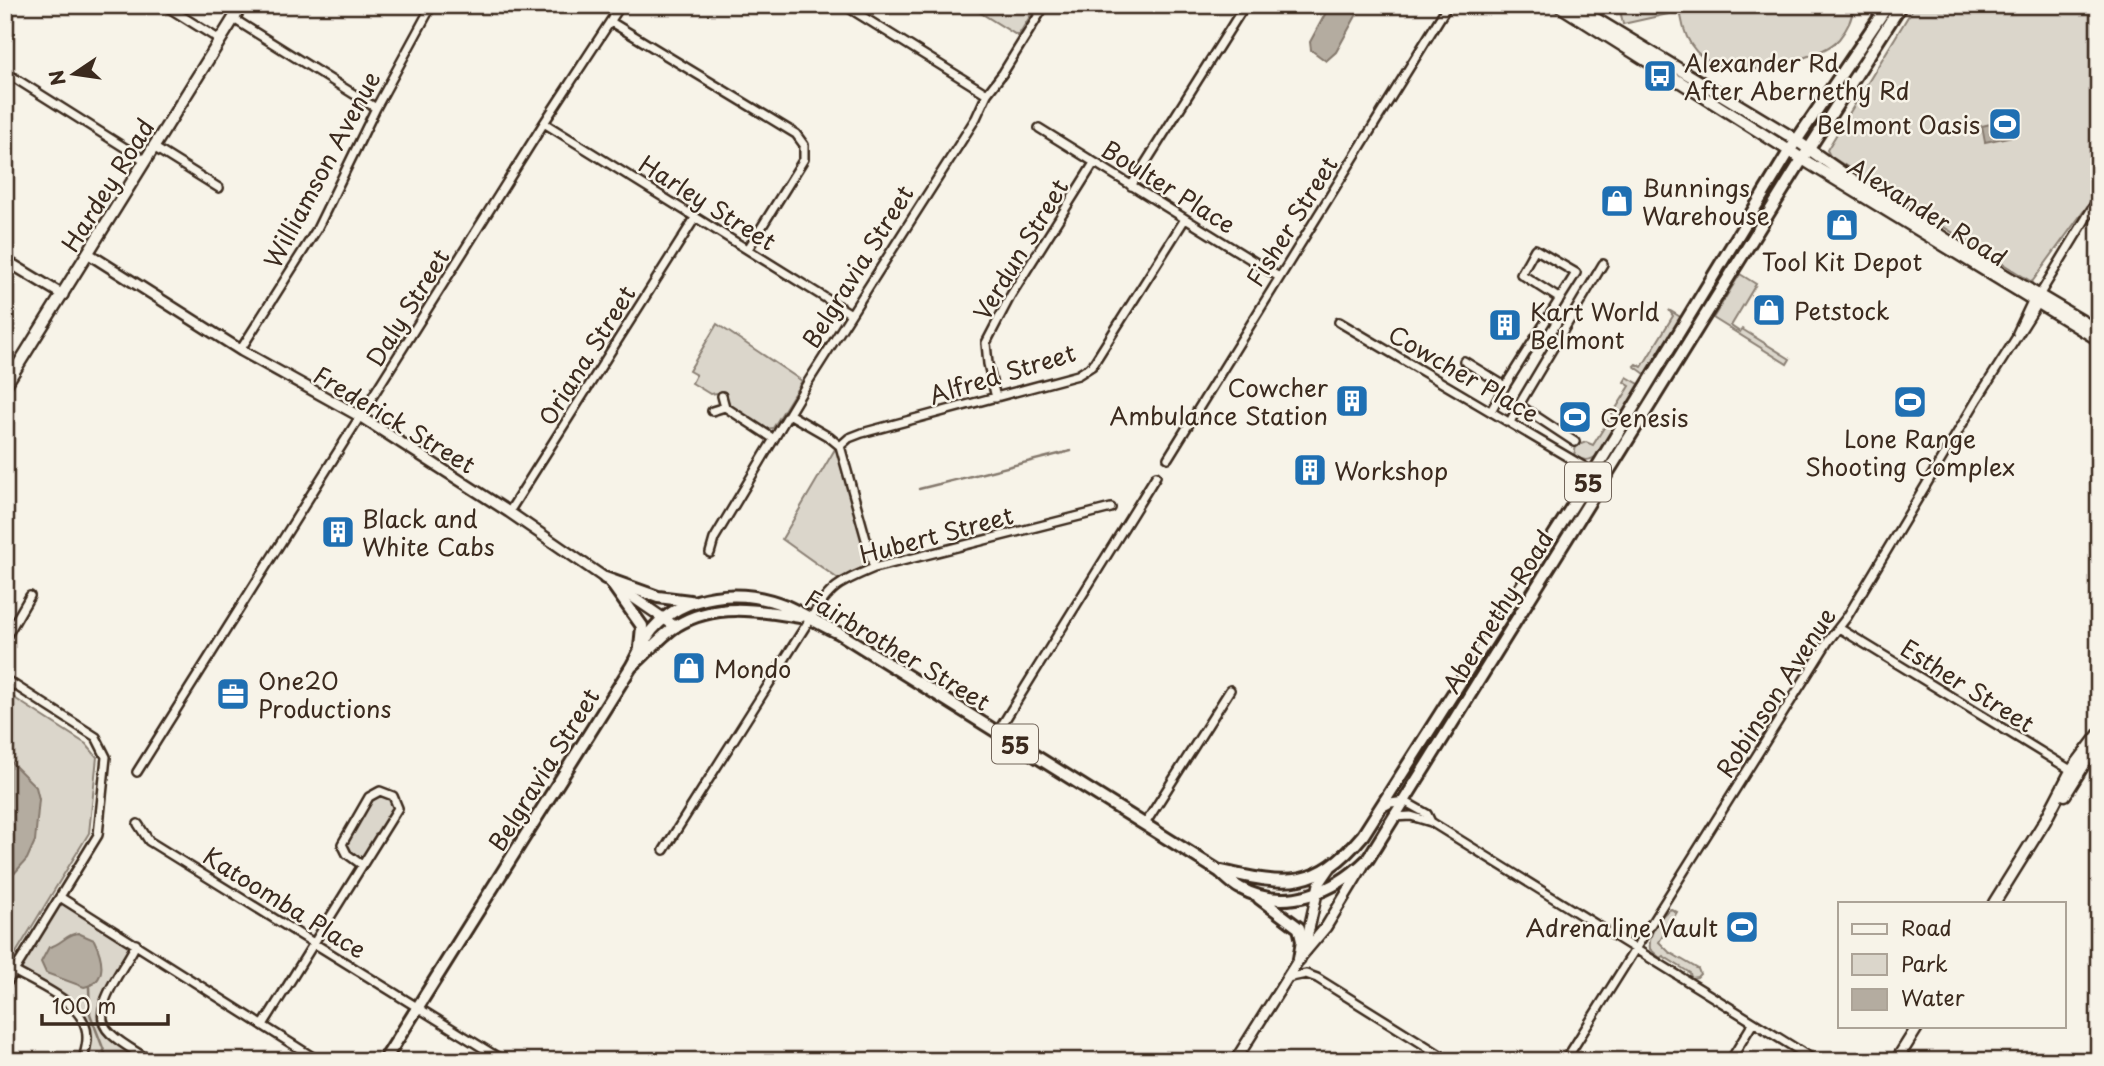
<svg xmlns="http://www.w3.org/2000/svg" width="2104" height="1066" font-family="'Playpen Sans',sans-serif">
	<rect width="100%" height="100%" fill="#f7f3e8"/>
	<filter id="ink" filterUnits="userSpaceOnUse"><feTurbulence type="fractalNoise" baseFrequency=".0143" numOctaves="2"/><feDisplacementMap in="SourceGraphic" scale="14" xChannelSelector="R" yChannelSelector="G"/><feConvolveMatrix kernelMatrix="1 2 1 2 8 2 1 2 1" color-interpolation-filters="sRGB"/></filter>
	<g filter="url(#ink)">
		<path fill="#dbd6cb" stroke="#8b8074" stroke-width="2" d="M968,5H1037L1018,36Z
			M1619,5H1666L1668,14L1623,24Z
			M1680,5H1854C1852,19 1848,28 1839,39C1829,50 1810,56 1796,60C1741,78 1684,76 1680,5Z
			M1915,5H2099V190L2032,282L1830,156L1827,150Z
			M1740,274L1756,284L1731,326L1740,332L1742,329L1790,359L1787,364L1713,318Z
			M1669,310L1682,318L1648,373L1645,374L1634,366L1636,364L1642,367L1673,316Z
			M717,324L802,381L773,428L764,429L730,406L725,392L710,394L692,383L696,375L689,371Z
			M1627,377L1639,384L1640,387L1598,455C1589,462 1583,461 1574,455L1576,446L1586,442L1593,445L1630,386L1624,382Z
			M838,444L874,568L841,581L782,539Z
			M5,692L86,744L97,757L89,833L5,971Z
			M380,791L392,798L396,808L362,865L347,854L342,844L369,797Z
			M60,897L136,944L104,1000L103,1024L141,1055L137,1061H83L87,1037L71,1005L14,971Z
			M1671,909L1677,912L1659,942L1669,952L1698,969L1700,974L1697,977L1691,978L1690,973L1663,956L1660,958L1650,949C1648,936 1659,915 1671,909Z"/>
		<path fill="#b4aca0" stroke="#84786c" stroke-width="2" d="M1330,5H1362L1336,52L1326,61L1311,50L1310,42Z
			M2012,116L2017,135L1985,142L1982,126L2007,120V117Z
			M5,756L36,787L39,799L35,841L27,859L5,884Z
			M78,933L94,940C103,958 108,982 84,987L46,973L41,962L49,947C61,945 66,934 78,933Z"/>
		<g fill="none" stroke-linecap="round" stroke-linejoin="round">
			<path stroke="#84786c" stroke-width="2.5" d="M919,489L1071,451
				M89,987L90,1014L106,1056"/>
			<defs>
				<path id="minor" d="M164,5L220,40
					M844,5L987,94
					M234,19L376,108
					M611,22L796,134L804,145V159L748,249
					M5,72L146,161
					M544,123L851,314
					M1039,128L1279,277
					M155,148L219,188
					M1131,186L1245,5
					M1339,322L1605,479
					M2017,333L2033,299L2040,294L2099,197
					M241,349L317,229L376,108L432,5
					M1464,361L1505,386L1491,411
					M1505,386L1576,273L1535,249L1521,274L1560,299
					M722,396L725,407
					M996,398L988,364L986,343L1011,295L1094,163
					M712,411L725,407L774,439
					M789,414L829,437L840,446L874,568
					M1510,422L1519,405
					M1575,442L1519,405L1603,264
					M840,446L849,438L862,433L1078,375L1092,366L1185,219
					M1168,458L1448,5
					M509,512L695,218
					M710,553L714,539L808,382L976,118L987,94L1003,73L1045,5
					M1839,628L2074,772
					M5,639L30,596
					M5,679L96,737L106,757L98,835L5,986
					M997,733L1156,476
					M137,772L544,123L621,5
					M1380,809L1391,803L1404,801L1427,814L1431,822
					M1394,817L1411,816L1431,822L1816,1061
					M138,824L149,841L504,1061
					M1145,824L1230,690
					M664,850L810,619C831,586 838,583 874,568L1111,508
					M60,897L319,1061
					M136,944C126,967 86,1011 110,1033C121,1044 137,1052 151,1061
					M14,971C39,986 89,1004 87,1039C87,1046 84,1054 83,1061
					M1287,978L1306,974L1317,978L1450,1061
					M263,1025L398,808L393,796L380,791L369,797L342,844L347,854L362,865
					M1565,1061L1829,640L1847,617L1978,398L2039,302
					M1730,1061L1753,1023"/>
				<path id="tertiary" d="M89,254L242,351L361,417L509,512L676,627
					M5,260L63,295
					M1305,947L1319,884L1330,868
					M1235,1061L1299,959L1326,927L1363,866"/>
				<path id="secondary" d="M1558,5L1812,165L2099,340
					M1573,5L1790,136L1847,176L1966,252L2099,331
					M5,386L242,5
					M2065,795L2088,758L2090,747
					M1994,903L2045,821L2071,771L2099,734
					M1896,1061L1918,1026"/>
				<path id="primary" d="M605,578L658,597L690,601
					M610,581L642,626L640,648
					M631,667C638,655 643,641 652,630C685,592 742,588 786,606C804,614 821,625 839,633L1219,871C1226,877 1232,884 1240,888C1285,913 1335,892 1368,859L1796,169L1901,5
					M1222,871C1287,886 1317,890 1363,835L1594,472L1790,150L1888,5
					M1259,898L1299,928L1302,941L1299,959
					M384,1061L631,667C646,654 660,637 676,626C714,602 759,610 800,617"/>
			</defs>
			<use href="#minor" stroke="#3b2a1e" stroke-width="12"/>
			<use href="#tertiary" stroke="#3b2a1e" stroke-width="14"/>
			<use href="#secondary" stroke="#3b2a1e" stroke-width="15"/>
			<use href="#primary" stroke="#3b2a1e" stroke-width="16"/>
			<use href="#minor" stroke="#f7f3e8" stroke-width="7"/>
			<use href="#tertiary" stroke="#f7f3e8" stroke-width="9"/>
			<use href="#secondary" stroke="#f7f3e8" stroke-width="10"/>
			<use href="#primary" stroke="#f7f3e8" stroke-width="10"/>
		</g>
	</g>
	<defs>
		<symbol id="bus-square" viewBox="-11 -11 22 22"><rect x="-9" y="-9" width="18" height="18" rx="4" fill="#1f6fb2" stroke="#f7f3e8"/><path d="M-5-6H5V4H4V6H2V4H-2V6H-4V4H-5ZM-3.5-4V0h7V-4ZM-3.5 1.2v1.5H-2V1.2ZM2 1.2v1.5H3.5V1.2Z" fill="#fff"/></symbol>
		<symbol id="stadium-square" viewBox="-11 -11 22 22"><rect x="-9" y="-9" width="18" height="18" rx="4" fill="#1f6fb2" stroke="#f7f3e8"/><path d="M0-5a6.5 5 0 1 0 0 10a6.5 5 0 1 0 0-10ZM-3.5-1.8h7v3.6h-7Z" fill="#fff"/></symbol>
		<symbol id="shop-square" viewBox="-11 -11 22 22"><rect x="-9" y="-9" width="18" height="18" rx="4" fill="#1f6fb2" stroke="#f7f3e8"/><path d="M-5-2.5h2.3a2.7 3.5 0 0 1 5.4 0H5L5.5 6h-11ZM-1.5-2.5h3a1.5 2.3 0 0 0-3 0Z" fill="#fff"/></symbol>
		<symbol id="building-square" viewBox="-11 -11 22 22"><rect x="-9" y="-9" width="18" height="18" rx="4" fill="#1f6fb2" stroke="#f7f3e8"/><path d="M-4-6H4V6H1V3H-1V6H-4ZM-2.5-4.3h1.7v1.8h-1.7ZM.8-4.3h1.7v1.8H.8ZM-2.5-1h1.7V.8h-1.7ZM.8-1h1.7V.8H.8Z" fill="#fff"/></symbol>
		<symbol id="office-square" viewBox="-11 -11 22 22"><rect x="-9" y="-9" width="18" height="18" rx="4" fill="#1f6fb2" stroke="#f7f3e8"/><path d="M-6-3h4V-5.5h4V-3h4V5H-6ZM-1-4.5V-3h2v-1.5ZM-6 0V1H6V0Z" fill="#fff"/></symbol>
	</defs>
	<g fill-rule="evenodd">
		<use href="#bus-square" x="1641" y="57" width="38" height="38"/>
		<use href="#stadium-square" x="1986" y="105" width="38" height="38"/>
		<use href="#shop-square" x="1598" y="182" width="38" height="38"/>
		<use href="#shop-square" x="1823" y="206" width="38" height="38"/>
		<use href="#shop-square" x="1750" y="291" width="38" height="38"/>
		<use href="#building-square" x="1486" y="306" width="38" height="38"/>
		<use href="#building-square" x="1333" y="382" width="38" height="38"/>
		<use href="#stadium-square" x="1891" y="383" width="38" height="38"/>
		<use href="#stadium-square" x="1556" y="398" width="38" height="38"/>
		<use href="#building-square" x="1291" y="451" width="38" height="38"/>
		<use href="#building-square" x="319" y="513" width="38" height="38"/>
		<use href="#shop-square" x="670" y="649" width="38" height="38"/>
		<use href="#office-square" x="214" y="675" width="38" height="38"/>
		<use href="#stadium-square" x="1723" y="908" width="38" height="38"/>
	</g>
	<g text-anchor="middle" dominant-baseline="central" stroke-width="5" stroke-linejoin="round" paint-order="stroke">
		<g fill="#f7f3e8" stroke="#73665b" stroke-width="2">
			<rect x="1565" y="462.5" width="46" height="39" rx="5"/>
			<rect x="992" y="724.5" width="46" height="39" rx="5"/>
		</g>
		<g font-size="23" font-weight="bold" fill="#3b2a1e">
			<text x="1588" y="482">55</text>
			<text x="1015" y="744">55</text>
		</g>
		<g font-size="24" fill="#3b2a1e" stroke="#f7f3e8" text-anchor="start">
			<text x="1684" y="62">Alexander Rd<tspan x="1684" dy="28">After Abernethy Rd</tspan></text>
			<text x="1980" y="124" text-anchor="end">Belmont Oasis</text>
			<text x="1642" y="187">Bunnings<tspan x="1642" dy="28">Warehouse</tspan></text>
			<text x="1842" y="261" text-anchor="middle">Tool Kit Depot</text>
			<text x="1794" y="310">Petstock</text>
			<text x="1530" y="311">Kart World<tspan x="1530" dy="28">Belmont</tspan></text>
			<text x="1328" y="387" text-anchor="end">Cowcher<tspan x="1328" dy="28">Ambulance Station</tspan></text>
			<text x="1600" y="417">Genesis</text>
			<text x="1910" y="438" text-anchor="middle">Lone Range<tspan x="1910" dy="28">Shooting Complex</tspan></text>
			<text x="1334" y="470">Workshop</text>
			<text x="362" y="518">Black and<tspan x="362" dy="28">White Cabs</tspan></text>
			<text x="714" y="668">Mondo</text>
			<text x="258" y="680">One20<tspan x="258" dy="28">Productions</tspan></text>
			<text x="1718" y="927" text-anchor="end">Adrenaline Vault</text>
		</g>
		<g font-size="24" fill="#3b2a1e" stroke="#f7f3e8">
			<text transform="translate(321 169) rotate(-62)">Williamson Avenue</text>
			<text transform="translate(107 185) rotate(-58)">Hardey Road</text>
			<text transform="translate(1169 186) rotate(32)">Boulter Place</text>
			<text transform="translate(708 202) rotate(32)">Harley Street</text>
			<text transform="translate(1928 211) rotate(32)">Alexander Road</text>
			<text transform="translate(1291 221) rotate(-58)">Fisher Street</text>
			<text transform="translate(1020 249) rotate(-59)">Verdun Street</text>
			<text transform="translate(857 266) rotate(-58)">Belgravia Street</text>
			<text transform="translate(407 307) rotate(-58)">Daly Street</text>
			<text transform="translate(586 355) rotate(-58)">Oriana Street</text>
			<text transform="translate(1002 373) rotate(-17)">Alfred Street</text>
			<text transform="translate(1464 373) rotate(30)">Cowcher Place</text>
			<text transform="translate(395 419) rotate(31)">Frederick Street</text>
			<text transform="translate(936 534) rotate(-15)">Hubert Street</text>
			<text transform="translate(1497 611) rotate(-58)">Abernethy Road</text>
			<text transform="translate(898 649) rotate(31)">Fairbrother Street</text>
			<text transform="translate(1968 685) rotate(32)">Esther Street</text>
			<text transform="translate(1775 692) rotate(-57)">Robinson Avenue</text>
			<text transform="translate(543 769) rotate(-58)">Belgravia Street</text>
			<text transform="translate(285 902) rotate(32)">Katoomba Place</text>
		</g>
	</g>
	<rect width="2104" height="1066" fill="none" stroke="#f7f3e8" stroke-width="28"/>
	<rect x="14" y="14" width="2076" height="1038" fill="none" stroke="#3b2a1e" stroke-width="2.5" filter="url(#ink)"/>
	<rect x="1838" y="902" width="228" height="126" fill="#f7f3e8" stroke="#aca397" stroke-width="2"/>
	<rect x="1852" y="924" width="35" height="10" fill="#f7f3e8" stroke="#aca397" stroke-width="2"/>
	<text x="1901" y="936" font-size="21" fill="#3b2a1e">Road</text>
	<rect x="1852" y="954" width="35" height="21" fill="#dbd6cb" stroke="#aca397" stroke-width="2"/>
	<text x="1901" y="972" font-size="21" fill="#3b2a1e">Park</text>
	<rect x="1852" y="989" width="35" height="21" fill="#b4aca0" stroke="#aca397" stroke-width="2"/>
	<text x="1901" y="1006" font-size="21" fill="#3b2a1e">Water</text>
	<g transform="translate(74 74) rotate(257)" stroke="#f7f3e8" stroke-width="5" paint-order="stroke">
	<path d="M0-5L12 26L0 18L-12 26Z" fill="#3b2a1e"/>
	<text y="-10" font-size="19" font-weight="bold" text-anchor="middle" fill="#3b2a1e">N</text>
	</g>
	<path d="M42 1014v10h126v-10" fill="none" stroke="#3b2a1e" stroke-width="3.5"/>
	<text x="52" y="1014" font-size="21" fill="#3b2a1e" stroke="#f7f3e8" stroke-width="5" paint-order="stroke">100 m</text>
</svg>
